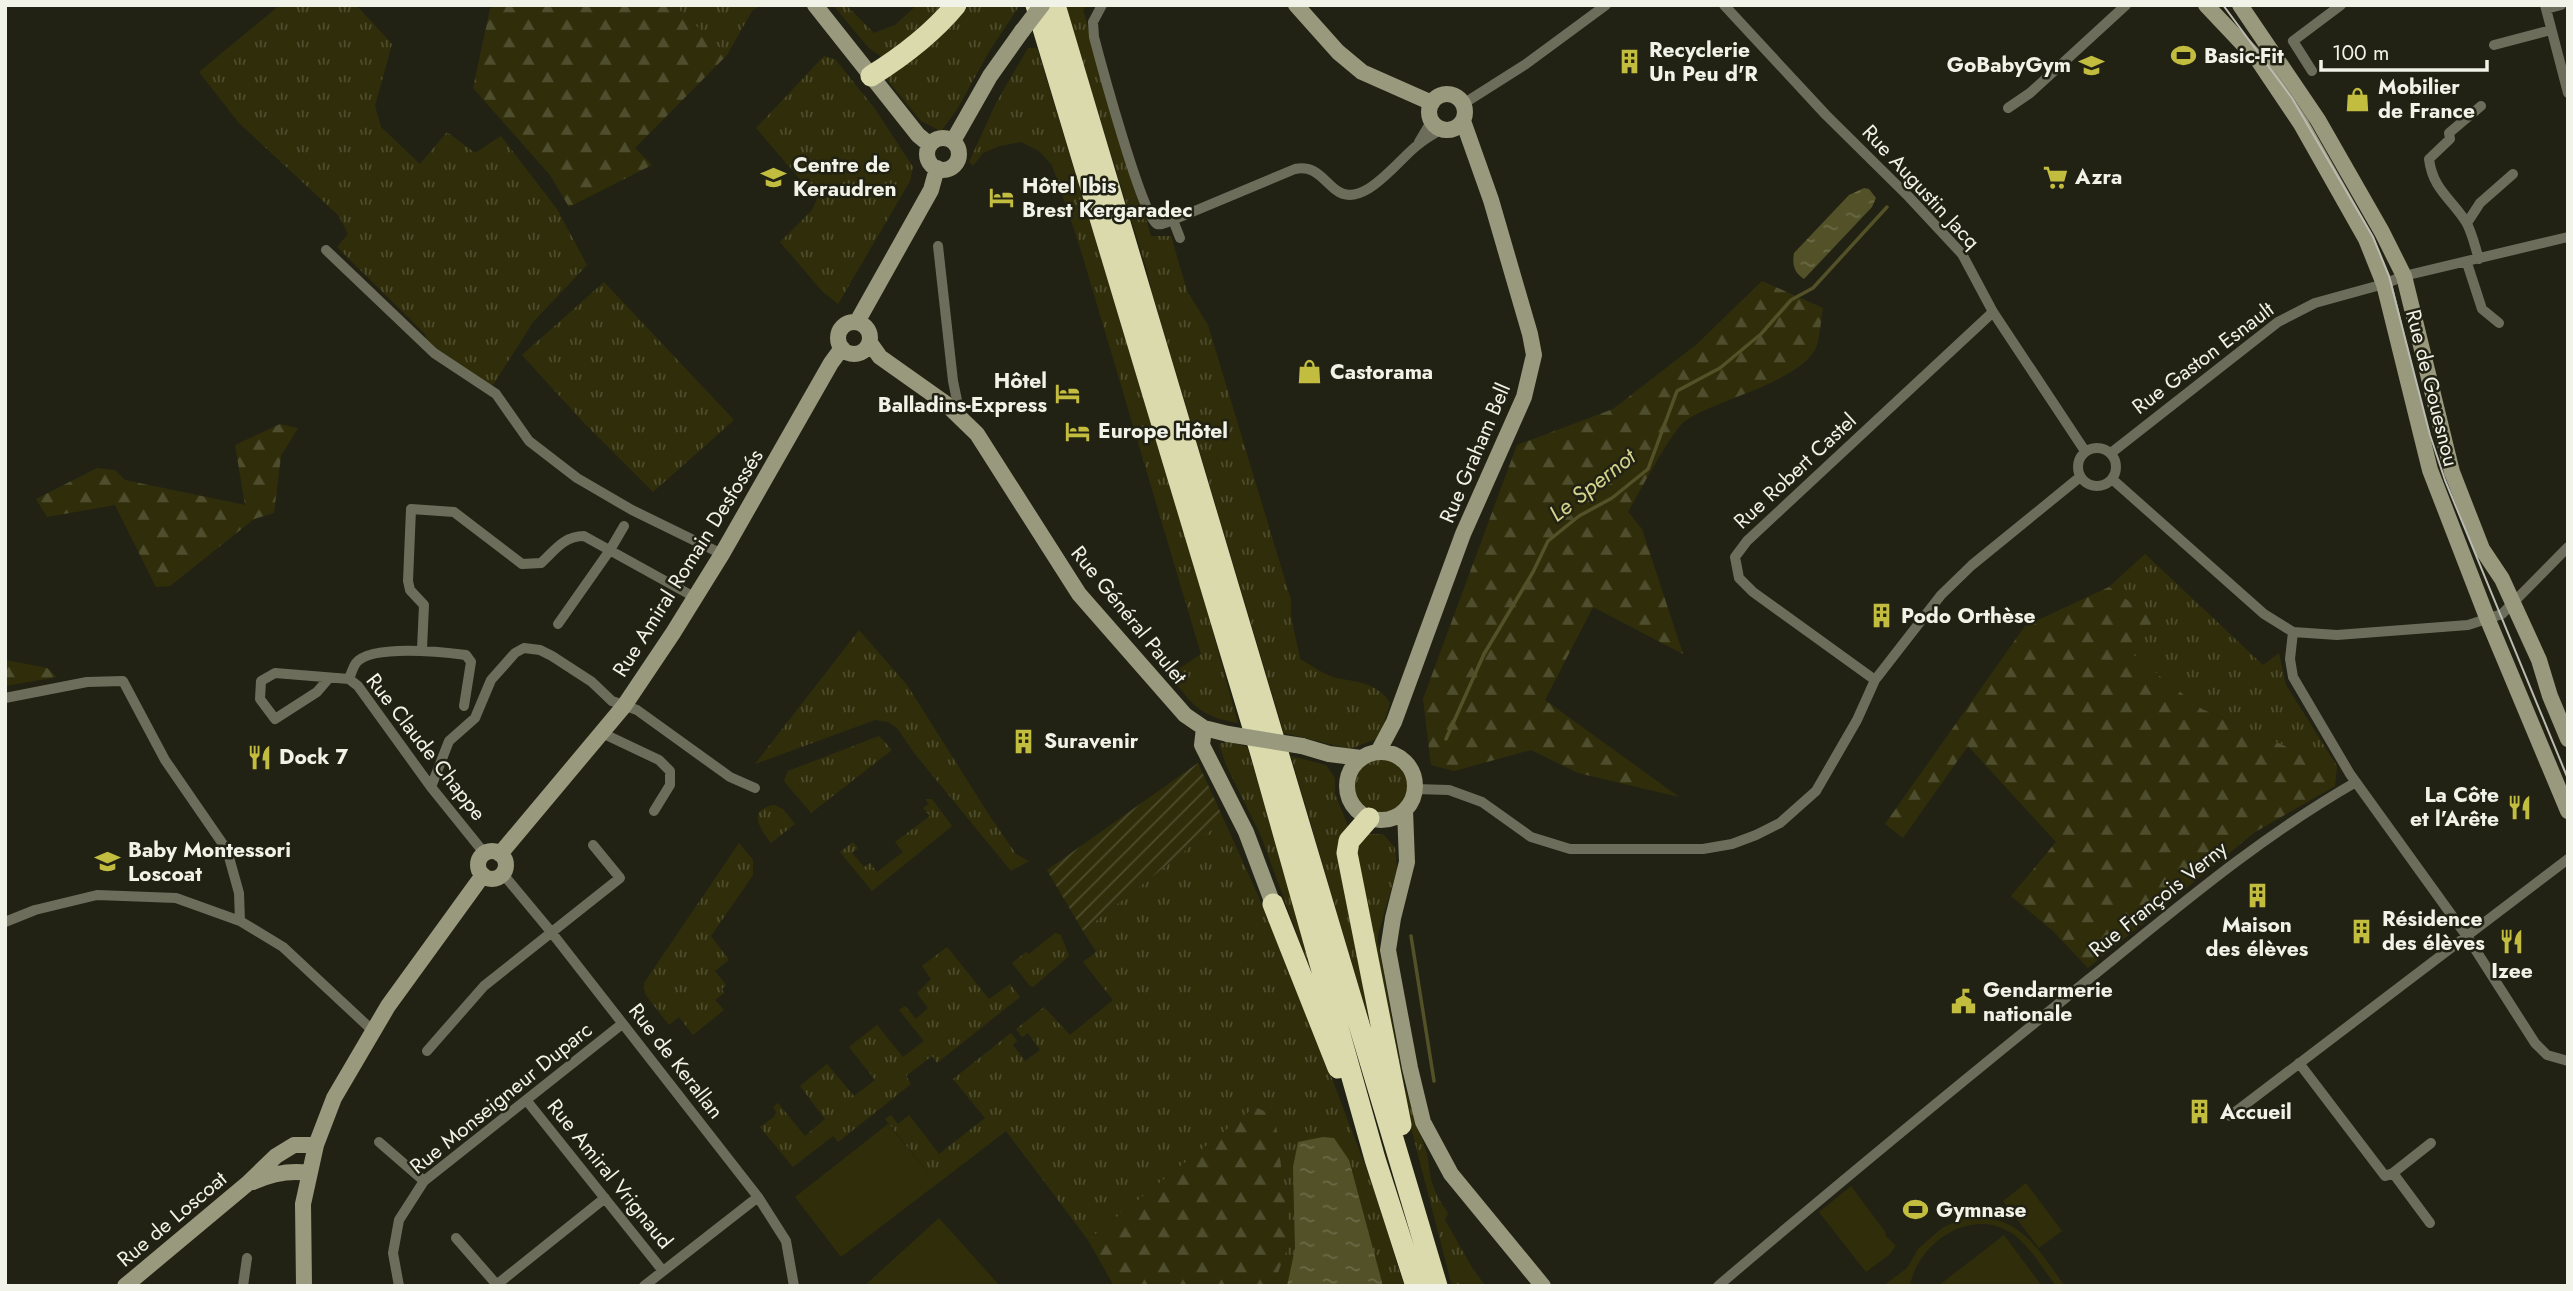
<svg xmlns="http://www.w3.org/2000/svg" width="2573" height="1291" font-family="Jost,sans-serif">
	<defs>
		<pattern id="grass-tufts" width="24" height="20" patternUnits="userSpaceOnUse" patternTransform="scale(1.75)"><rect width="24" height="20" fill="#302e0a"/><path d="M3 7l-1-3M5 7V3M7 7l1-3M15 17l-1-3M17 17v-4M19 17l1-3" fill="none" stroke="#4e4d2e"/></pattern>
		<pattern id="forest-firs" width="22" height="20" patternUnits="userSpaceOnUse" patternTransform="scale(1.75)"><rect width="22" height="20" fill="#302e0a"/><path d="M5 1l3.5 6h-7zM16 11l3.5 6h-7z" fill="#4e4d2e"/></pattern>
		<pattern id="garden-furrows" width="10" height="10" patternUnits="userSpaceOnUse" patternTransform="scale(1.75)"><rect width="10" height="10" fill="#302e0a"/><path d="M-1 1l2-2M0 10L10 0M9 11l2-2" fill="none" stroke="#4e4d2e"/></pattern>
		<pattern id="water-ripples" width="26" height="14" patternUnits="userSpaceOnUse" patternTransform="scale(1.75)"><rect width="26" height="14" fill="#525128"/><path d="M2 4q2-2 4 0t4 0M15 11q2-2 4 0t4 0" fill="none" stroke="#6b6a47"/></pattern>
	</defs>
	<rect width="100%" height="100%" fill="#222214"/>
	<path fill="url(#grass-tufts)" d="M280,5H356L392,44L375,106L381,127L420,164L447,132L475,153L501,136L557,209L587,265L533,322L488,393L431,352L425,334L337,247L348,234L339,216L239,123L199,72Z
		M674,5H761L752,11L727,55Z
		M833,5H846L874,33L895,25L917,5H947L883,58L869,48Z
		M968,5H1020L990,50L956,111L941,131L921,121L885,77C916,56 946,37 968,5Z
		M1065,5H1087L1083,10L1151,236H1171L1187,291L1208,325L1291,600V616L1300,659C1311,665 1324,675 1336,678C1357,682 1378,683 1390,703L1379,738L1350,749L1284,733L1152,292L1147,270Z
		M1028,48H1037L1194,564L1238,723C1200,716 1193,706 1170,675L1201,654L1079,244L1052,165L1039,151L1021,142L999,146L983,153L973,166L969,162L996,103Z
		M824,56L835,59L875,109L913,167L910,181L838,304L822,291L780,242L812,210L817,199L756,128Z
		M604,282L734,420L653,492L586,425L522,355Z
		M2145,554L2263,665L2279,653L2286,685L2337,766L2319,761L2202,709L2133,655L2154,619L2109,587Z
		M859,630L907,685L991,818L1016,854L1029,861L1011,871L915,754L897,728L888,722L875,720L755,764Z
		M879,736L892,750L811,813L784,781L788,771Z
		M1228,741L1247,747L1313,964L1309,966L1261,836L1226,765L1219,744Z
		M1291,756L1326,765L1335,778V794L1350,831L1380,1058Z
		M1354 786a28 28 0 1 1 56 0a28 28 0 1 1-56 0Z
		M925,799H932L952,826L872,891L840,852L853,842L858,848L852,853L864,867L870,863L877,872L903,852L895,842L930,816L923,808L929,804Z
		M774,805L783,809L795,824L771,843C761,830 746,810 774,805Z
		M1224,820L1265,911H1268L1371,1181L1404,1286H1273L1290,1241L1255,1107L1088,1240L1006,1131L937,1184L885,1119L891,1115L898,1124L909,1115L939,1154L985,1118L953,1079L1011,1033L1017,1041L1013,1045L1025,1061L1040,1050L1028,1033L1022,1037L1016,1029L1044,1007L1070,1035L1113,1000L1083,962L1096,952L1083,931Z
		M1368,834H1383L1395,848L1397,869L1377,938L1404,1085L1427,1154L1431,1180L1438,1198L1448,1213L1445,1220L1474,1271L1486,1286H1452L1400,1085L1353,846Z
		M739,843L753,860V875L711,936L729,960L715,971L726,985L722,989L724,993L715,1000L724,1010L693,1035L679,1017L669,1025L645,994L644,983Z
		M1055,933L1061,935L1069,956L1033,987L1030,986L1012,963L1026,952L1029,954Z
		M947,947L989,999L1010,984L1020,997L937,1063L932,1056L906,1076L911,1084L838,1142L833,1136L793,1167L760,1127L774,1117L776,1112L773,1107L778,1103L805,1136L825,1119L800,1086L827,1064L854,1096L875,1080L849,1047L877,1025L903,1057L924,1041L899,1010L905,1006L916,1019L928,1008L917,993L931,979L922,966Z"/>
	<path fill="url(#forest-firs)" d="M494,5H674L727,55L635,148L652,165L569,207L550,175L473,88L490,9Z
		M1762,281L1823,308C1821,320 1820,334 1817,345C1804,382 1715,399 1685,421C1672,430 1638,495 1628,512L1642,529L1683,654L1593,607L1545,700L1679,797L1578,773L1531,750L1454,771L1431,765L1423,699L1517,445L1613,409L1697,344Z
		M280,424L298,428L281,456L274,513L254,519L170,586L156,587L115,505L47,517L36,499L97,468L115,470L125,480L245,505L235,445Z
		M2109,587L2154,619L2133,655L2202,709L2319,761L2337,766L2335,786L2255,832L2088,968L2052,930L2011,896L2056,842L1968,746L1903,838L1885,824L2025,626Z
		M5,660L47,668L57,677L5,686Z
		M1255,1107L1275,1116L1290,1241L1273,1286H1114L1088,1240Z"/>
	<path fill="url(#garden-furrows)" d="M1198,763L1224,820L1083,931L1047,870Z"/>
	<path fill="#302e0a" d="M888,1124L937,1184L841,1257L795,1197Z
		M2026,1183L2062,1231L2039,1248L2003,1201Z
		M1851,1186L1886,1233L1885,1235L1896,1246L1889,1255L1866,1272L1819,1212Z
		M1978,1217C2025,1220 2039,1252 2065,1286H2056C2042,1268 2029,1244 2010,1232C1969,1207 1917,1244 1910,1286H1883L1907,1268L1918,1249L1942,1228L1959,1220Z
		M939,1218L1000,1286H864Z
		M2004,1235L2042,1286H1938Z"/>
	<path fill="url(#water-ripples)" d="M1864,188L1869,189L1876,198L1872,207L1804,279C1794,272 1792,265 1794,253L1849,195Z
		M1323,1137L1334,1138L1349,1160L1383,1286H1287L1295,1249L1293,1167L1298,1142Z"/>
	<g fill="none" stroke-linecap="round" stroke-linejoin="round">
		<path stroke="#525128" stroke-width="3.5" d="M1446,739L1484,654L1533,572L1548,541L1579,516L1612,498L1648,469L1677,391L1720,368L1761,334L1791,300L1813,288L1887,207
			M1411,936L1434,1081"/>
		<path stroke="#6d6d5c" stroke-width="10" d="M1102,5L1093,22L1094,37C1100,60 1143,219 1157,224C1162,226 1169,221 1173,220
			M1724,5L1826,115L1909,197L1962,254L1993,312L2085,451
			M2545,5L2568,93
			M2546,9L2561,5
			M2494,45L2551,30
			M2312,71L2293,41L2341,5
			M1463,104L1526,64L1606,5
			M2008,108L2030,93L2126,5
			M1419,142L1432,120
			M2467,223L2480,203L2513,174
			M1180,238L1173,220L1295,169C1315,165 1322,179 1336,190C1363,211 1399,158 1419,144C1426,138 1434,134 1442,129
			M938,246L953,381L960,415
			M326,250L434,353L496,394L529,441L577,478L632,510L722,554
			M2479,259C2475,247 2472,232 2466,222C2451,198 2433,190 2429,159L2450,139L2449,133L2481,106
			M2467,263L2482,309L2499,323
			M2078 467a19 19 0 1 1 38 0a19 19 0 1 1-38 0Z
			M2111,453L2278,322L2315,303L2384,284L2404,276L2568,237
			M2112,479L2264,614L2293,632L2337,635L2468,625L2502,614L2568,547
			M558,624L610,550L624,526
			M2293,632L2290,659L2293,677L2350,774L2466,935L2535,1043L2547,1055L2568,1061
			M422,649L424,605L410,590L408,581L411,509L454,512L522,564L541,563C555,550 564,536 584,536L696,598
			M329,678L317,692L275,719L260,699L261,681L275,673L349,679L358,686L431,787L485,854
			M349,679C351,674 353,667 356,663C371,644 443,652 466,655L471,662L464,706
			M1875,680L1753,592L1739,578L1735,557L1747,541L1993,312
			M5,698L87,682L123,681L165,760L227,850L239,893L240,921
			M602,733L659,760L670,771V785L654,811
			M431,787L449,741L475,718L491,680L515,653L524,648L540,650L552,656L592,682L612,701L637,710L730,777L755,788
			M1415,789L1449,790L1482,802L1531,837L1570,849H1703L1732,844L1756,835L1780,823L1816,791L1857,720L1875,680L1941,595L1972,565L2080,477
			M503,874L552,933L758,1197L786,1241L794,1286
			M5,922L35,910L97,895L176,898L240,921L283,947L372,1030
			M427,1051L484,986L620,878L593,845
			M2299,1063L2385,1176L2393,1173L2430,1223
			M527,1101L663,1271
			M2230,1116L2568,859
			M379,1142L424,1181
			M2393,1173L2431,1143
			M456,1238L497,1285
			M243,1286L247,1258
			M399,1286L393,1253L399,1220L424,1181L622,1024
			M495,1286L605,1198
			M644,1286L758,1197
			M1718,1286C1840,1182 1964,1080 2089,979C2177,908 2257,839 2356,782"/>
		<path stroke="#99997d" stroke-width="16" d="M815,5L918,135L930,145
			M1296,5L1338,52L1362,72L1432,103
			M2206,5L2258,60L2301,124L2366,239L2384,284L2430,470L2488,620L2568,811
			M2240,5L2318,120L2382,232L2404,276L2452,472L2482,549L2502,579L2539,660L2550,696L2568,739
			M1429 112a18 18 0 1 1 36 0a18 18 0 1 1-36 0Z
			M927 154a16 16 0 1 1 32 0a16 16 0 1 1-32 0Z
			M953,141L990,76L1022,31
			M838 338a16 16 0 1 1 32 0a16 16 0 1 1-32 0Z
			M857,322L931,190L937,168
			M870,343L880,357L945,403L977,434L1079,594L1185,715L1204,728L1228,734
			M1204,728L1202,745L1205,751L1246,832L1273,904
			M1302,746L1329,754L1361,758
			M1347 786a34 34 0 1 1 68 0a34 34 0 1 1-68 0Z
			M1378,752L1394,722L1463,534L1524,397L1534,355L1530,334L1491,200L1463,121
			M1405,810L1407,862L1393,918L1388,950L1410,1068L1423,1122L1451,1174L1543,1286
			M478 865a14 14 0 1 1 28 0a14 14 0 1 1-28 0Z
			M500,854L624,706L673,633L722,554L831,363L842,348
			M253,1182C271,1174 288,1170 308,1173
			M125,1286L247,1184L276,1156L294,1145H316
			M304,1286L303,1204L316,1145L334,1098L388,1006L483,875"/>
		<path stroke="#dadaad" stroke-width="21" d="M1036,5L1261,754L1375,1159L1416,1286
			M1055,5L1437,1286
			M871,76C903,56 932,34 956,5
			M1369,818L1349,841L1347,853L1401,1125
			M1273,904L1338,1068"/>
		<path stroke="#bbbcb1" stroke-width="2" d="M2223,5L2292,98L2373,237L2389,276L2430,435L2445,480L2568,779"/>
		<path stroke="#99997d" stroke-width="16" d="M1022,31L1042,5
			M1228,734L1302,746"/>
	</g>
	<defs>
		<symbol id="stadium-bare" viewBox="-9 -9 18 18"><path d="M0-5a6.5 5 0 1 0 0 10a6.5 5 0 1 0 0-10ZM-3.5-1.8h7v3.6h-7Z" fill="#c2bd3f" stroke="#222214" stroke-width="2.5" paint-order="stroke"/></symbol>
		<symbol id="building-bare" viewBox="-9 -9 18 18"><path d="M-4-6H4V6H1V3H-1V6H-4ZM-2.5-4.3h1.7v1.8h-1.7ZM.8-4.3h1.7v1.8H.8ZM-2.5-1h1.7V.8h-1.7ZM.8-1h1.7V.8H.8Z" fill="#c2bd3f" stroke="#222214" stroke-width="2.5" paint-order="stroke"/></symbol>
		<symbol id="school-bare" viewBox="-9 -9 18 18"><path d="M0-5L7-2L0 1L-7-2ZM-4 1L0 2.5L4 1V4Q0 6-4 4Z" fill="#c2bd3f" stroke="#222214" stroke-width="2.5" paint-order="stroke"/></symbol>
		<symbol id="shop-bare" viewBox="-9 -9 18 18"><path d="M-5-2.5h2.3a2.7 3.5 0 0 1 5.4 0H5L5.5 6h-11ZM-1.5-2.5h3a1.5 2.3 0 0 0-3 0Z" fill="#c2bd3f" stroke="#222214" stroke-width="2.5" paint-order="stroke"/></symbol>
		<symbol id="university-bare" viewBox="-9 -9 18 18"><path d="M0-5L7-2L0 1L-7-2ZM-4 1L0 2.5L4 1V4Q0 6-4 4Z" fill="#c2bd3f" stroke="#222214" stroke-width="2.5" paint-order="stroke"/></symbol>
		<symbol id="supermarket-bare" viewBox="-9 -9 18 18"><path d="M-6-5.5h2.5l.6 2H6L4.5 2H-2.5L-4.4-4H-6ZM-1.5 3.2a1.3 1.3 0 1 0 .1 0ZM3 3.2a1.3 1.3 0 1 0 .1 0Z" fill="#c2bd3f" stroke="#222214" stroke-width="2.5" paint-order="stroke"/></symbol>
		<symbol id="hotel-bare" viewBox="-9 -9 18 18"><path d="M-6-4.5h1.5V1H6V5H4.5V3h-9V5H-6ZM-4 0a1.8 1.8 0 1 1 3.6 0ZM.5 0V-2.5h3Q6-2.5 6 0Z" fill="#c2bd3f" stroke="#222214" stroke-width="2.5" paint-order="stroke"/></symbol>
		<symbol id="restaurant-bare" viewBox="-9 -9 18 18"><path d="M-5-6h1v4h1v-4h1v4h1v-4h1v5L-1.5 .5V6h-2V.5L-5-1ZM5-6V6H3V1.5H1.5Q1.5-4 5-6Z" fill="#c2bd3f" stroke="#222214" stroke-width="2.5" paint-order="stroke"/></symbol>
		<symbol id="civic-bare" viewBox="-9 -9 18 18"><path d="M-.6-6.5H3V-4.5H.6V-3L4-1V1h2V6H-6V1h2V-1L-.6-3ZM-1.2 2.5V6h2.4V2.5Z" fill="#c2bd3f" stroke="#222214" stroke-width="2.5" paint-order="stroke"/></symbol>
	</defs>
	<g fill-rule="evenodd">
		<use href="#stadium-bare" x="2166" y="38" width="35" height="35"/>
		<use href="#building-bare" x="1612" y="44" width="35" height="35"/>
		<use href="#school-bare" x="2074" y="48" width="35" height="35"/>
		<use href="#shop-bare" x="2340" y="82" width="35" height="35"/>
		<use href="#university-bare" x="756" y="160" width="35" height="35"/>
		<use href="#supermarket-bare" x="2038" y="160" width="35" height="35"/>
		<use href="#hotel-bare" x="984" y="180" width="35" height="35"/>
		<use href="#shop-bare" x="1292" y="354" width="35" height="35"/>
		<use href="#hotel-bare" x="1050" y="376" width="35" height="35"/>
		<use href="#hotel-bare" x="1060" y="414" width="35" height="35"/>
		<use href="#building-bare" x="1864" y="598" width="35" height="35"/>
		<use href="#building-bare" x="1006" y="724" width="35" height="35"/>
		<use href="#restaurant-bare" x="242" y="740" width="35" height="35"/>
		<use href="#restaurant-bare" x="2502" y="790" width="35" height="35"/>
		<use href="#school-bare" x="90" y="844" width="35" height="35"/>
		<use href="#building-bare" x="2240" y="878" width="35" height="35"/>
		<use href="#building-bare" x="2344" y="914" width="35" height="35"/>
		<use href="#restaurant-bare" x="2494" y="924" width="35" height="35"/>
		<use href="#civic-bare" x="1946" y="984" width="35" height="35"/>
		<use href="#building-bare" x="2182" y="1094" width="35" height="35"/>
		<use href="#stadium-bare" x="1898" y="1192" width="35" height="35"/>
	</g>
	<g text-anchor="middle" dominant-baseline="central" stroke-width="5" stroke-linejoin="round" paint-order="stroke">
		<g font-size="21" font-weight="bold" fill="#f1f2e8" stroke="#222214" text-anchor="start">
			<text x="1649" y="50">Recyclerie<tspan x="1649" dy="24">Un Peu d'R</tspan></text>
			<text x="2204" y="56">Basic-Fit</text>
			<text x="2071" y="65" text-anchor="end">GoBabyGym</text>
			<text x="2378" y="87">Mobilier<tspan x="2378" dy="24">de France</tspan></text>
			<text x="793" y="165">Centre de<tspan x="793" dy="24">Keraudren</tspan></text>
			<text x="2075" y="177">Azra</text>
			<text x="1022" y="186">Hôtel Ibis<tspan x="1022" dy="24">Brest Kergaradec</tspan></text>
			<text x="1330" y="372">Castorama</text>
			<text x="1047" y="381" text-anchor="end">Hôtel<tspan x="1047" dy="24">Balladins-Express</tspan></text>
			<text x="1098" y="431">Europe Hôtel</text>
			<text x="1901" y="616">Podo Orthèse</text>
			<text x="1044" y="741">Suravenir</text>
			<text x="279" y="757">Dock 7</text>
			<text x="2499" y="795" text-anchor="end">La Côte<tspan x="2499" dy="24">et l’Arête</tspan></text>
			<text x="128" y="850">Baby Montessori<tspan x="128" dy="24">Loscoat</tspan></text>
			<text x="2382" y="919">Résidence<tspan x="2382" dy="24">des élèves</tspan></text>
			<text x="2257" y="925" text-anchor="middle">Maison<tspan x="2257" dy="24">des élèves</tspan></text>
			<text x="2512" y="971" text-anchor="middle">Izee</text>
			<text x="1983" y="990">Gendarmerie<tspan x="1983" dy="24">nationale</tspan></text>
			<text x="2220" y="1112">Accueil</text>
			<text x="1936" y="1210">Gymnase</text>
		</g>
		<g font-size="21" fill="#f1f2e8" stroke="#222214">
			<text transform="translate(1921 187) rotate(47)">Rue Augustin Jacq</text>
			<text transform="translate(2203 358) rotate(-37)">Rue Gaston Esnault</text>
			<text transform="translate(2432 388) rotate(76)">Rue de Gouesnou</text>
			<text transform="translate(1475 453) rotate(-67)">Rue Graham Bell</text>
			<text transform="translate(1795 471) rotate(-43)">Rue Robert Castel</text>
			<text transform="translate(688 563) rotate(-58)">Rue Amiral Romain Desfossés</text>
			<text transform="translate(1129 615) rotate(51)">Rue Général Paulet</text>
			<text transform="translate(426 747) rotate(52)">Rue Claude Chappe</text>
			<text transform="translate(2158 899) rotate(-39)">Rue François Verny</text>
			<text transform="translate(676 1061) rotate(52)">Rue de Kerallan</text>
			<text transform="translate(501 1098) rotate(-39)">Rue Monseigneur Duparc</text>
			<text transform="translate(610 1174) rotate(51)">Rue Amiral Vrignaud</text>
			<text transform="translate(172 1219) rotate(-40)">Rue de Loscoat</text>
		</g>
		<g font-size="23" font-style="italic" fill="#d4d38e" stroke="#222214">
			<text transform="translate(1592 485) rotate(-38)">Le Spernot</text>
		</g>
	</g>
	<rect width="2573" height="1291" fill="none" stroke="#f1f2e8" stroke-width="14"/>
	<path d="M2321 60v10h166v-10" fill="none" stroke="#f1f2e8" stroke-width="3.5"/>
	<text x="2332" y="60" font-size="21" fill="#f1f2e8" stroke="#222214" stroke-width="5" paint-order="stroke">100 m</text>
</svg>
